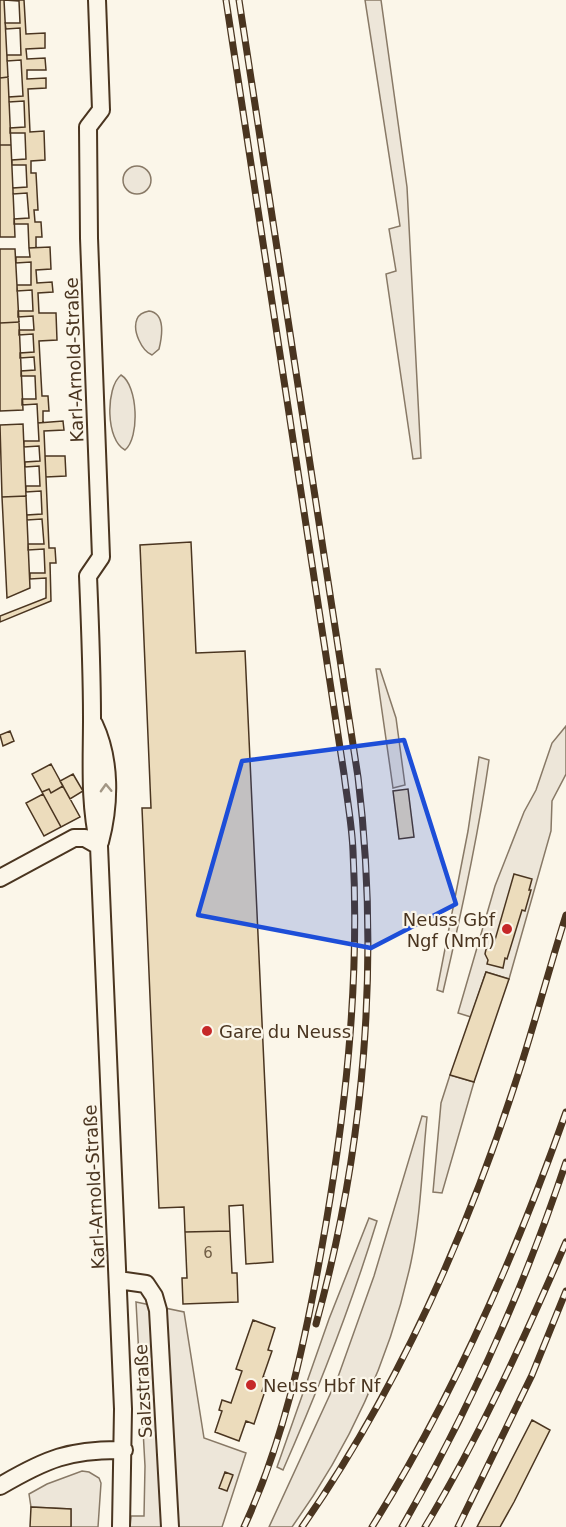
<svg xmlns="http://www.w3.org/2000/svg" width="566" height="1527" font-family="'DejaVu Sans',sans-serif">
	<rect width="100%" height="100%" fill="#fbf6e9"/>
	<path fill="#ede6d9" stroke="#887966" stroke-width="1.5" d="M365,0H381L407,187L421,458L413,459L386,274L396,271L389,229L400,226Z
		M123 180a14 14 0 1 1 28 0a14 14 0 1 1-28 0Z
		M149,311C166,313 162,337 159,349L152,355C142,351 132,331 137,319C139,314 144,312 149,311Z
		M121,375C138,385 140,438 125,450C106,441 105,388 121,375Z
		M376,669H380L396,718L405,785L393,788Z
		M566,726V774L552,801L551,831L509,979L486,972L471,1017L458,1013L495,886L524,812L536,790L552,743Z
		M479,757L489,760C478,838 461,915 443,992L437,990L468,831Z
		M450,1075L474,1082L442,1193L433,1192L441,1103Z
		M422,1116L427,1117C422,1165 421,1215 411,1262C390,1360 350,1446 292,1527H269L338,1377L374,1276Z
		M369,1218L377,1221C351,1306 319,1388 283,1470L277,1467L329,1319Z
		M136,1302L184,1312L204,1438L246,1453L222,1527H130L131,1516H144L145,1466Z
		M82,1471L89,1472L99,1478L101,1483L98,1527H71V1509L31,1507L29,1494L47,1484Z"/>
	<path fill="#ecdcbc" stroke="#4a3520" stroke-width="1.5" d="M0,0H4L8,77L0,78Z
		M4,0H24L26,34L45,33V48L26,49L27,59L45,58L46,70H27V79L46,78V88L28,89L30,132L44,131L45,160L31,161V173H36L38,210H34L35,222H41L42,237H36V248H29L28,224H14V219L29,218L27,193L13,194V188L27,187L26,165H12V160L26,159L25,133H10V128L25,127L24,101L9,102V97L23,96L21,60L7,61V55H21L20,28L6,29L5,23H20L19,1Z
		M8,77L11,145H0V78Z
		M0,145H11L15,237H0Z
		M50,247L51,269L36,270L37,283L52,282L53,292L38,293L39,313H56L57,340L39,341L42,396H48L49,411H43V423H38L37,404L22,405V399H36L35,376H21V371L35,370L34,357L20,358V353L34,352L33,334L19,335V330H34L33,316L18,317V311H33L32,290L17,291V285H31V262L16,263V257H30L29,248Z
		M0,249H15L19,322L0,323Z
		M19,322L23,410L0,411V323Z
		M63,421L64,430L44,431L49,548H55L56,563H50L51,601L0,622V616L46,598V578L30,579V573H45L44,549L28,550V544H44L42,519L27,520V515L42,514L41,491L26,492V486H40L39,466L25,467V462L40,461L39,446L24,447V441H39L38,423Z
		M23,424L26,496L2,497L0,425Z
		M45,456H65L66,476L46,477Z
		M26,496L30,588L7,598L2,497Z
		M191,542L196,653L245,651L273,1262L246,1264L243,1205L229,1206L230,1231L185,1232L184,1207L159,1208L142,808H151L140,545Z
		M10,731L14,741L3,746L0,735Z
		M51,764L63,786L51,793L49,789L42,792L32,774Z
		M73,774L83,791L70,799L60,781Z
		M63,786L80,817L61,827L42,792L49,789L51,793Z
		M408,789L414,837L399,839L393,791Z
		M43,794L61,827L44,836L26,803Z
		M514,874L532,879L529,890H531L525,911L522,910L507,959L505,958L503,968L487,964L488,960L485,954L486,949L493,947Z
		M486,972L509,979L474,1082L450,1075Z
		M230,1231L232,1273H237L238,1302L183,1304L182,1278H187L185,1232Z
		M253,1320L275,1328L268,1350L272,1351L263,1377L267,1378L262,1391H265L254,1424L246,1421L239,1441L215,1432L222,1411L219,1410L222,1400L231,1403L242,1371L236,1369Z
		M532,1420L550,1430L514,1502L500,1527H477Z
		M225,1472L233,1475L227,1491L219,1488Z
		M31,1507L71,1509V1527H30Z"/>
	<g fill="none" stroke-linecap="round" stroke-linejoin="round">
		<defs>
			<path id="minor" d="M97,0L101,110L88,127L89,238L101,557L88,576C90,623 92,671 92,718C92,763 89,801 99,846L123,1409L121,1527
				M94,724C111,760 110,804 100,842
				M0,878L74,838H85L99,846
				M118,1280L146,1284L154,1296L158,1310L170,1527
				M0,1486C46,1459 70,1449 124,1450"/>
		</defs>
		<use href="#minor" stroke="#4a3520" stroke-width="20"/>
		<use href="#minor" stroke="#fbf6e9" stroke-width="16"/>
		<defs>
			<path id="rail" d="M226,0L344,774C347,799 352,825 353,851C360,986 345,1119 321,1252C304,1346 284,1440 244,1527
				M239,0L358,777C380,960 365,1147 316,1324
				M302,1527C401,1385 471,1225 523,1059C538,1011 551,963 566,915
				M372,1527C453,1397 515,1257 566,1112
				M402,1527C468,1412 524,1288 566,1162
				M425,1527C480,1436 524,1339 566,1242
				M458,1527L532,1375L566,1291"/>
		</defs>
		<use href="#rail" stroke="#4a3520" stroke-width="7"/>
		<use href="#rail" stroke="#fbf6e9" stroke-width="4.5" stroke-dasharray="14" stroke-linecap="butt"/>
	</g>
	<defs><path id="oneway-chevron" d="M-2-3.5L2.5 0L-2 3.5" fill="none" stroke-width="1.6" stroke-linecap="round" stroke-linejoin="round" transform="scale(1.5)"/></defs>
	<use stroke="#a29684" href="#oneway-chevron" transform="translate(106 788) rotate(-92)"/>
	<path fill="#1d4ed8" fill-opacity="0.2" stroke="#1d4ed8" stroke-width="4.5" stroke-linejoin="round" d="M404,740L456,904L371,948L198,915L242,761Z"/>
	<g fill="#c62828" stroke="#fbf6e9" stroke-width="2">
		<circle cx="507" cy="929" r="6"/>
		<circle cx="207" cy="1031" r="6"/>
		<circle cx="251" cy="1385" r="6"/>
	</g>
	<g text-anchor="middle" dominant-baseline="central" stroke-width="4.5" stroke-linejoin="round" paint-order="stroke">
		<g font-size="15" fill="#725f47">
			<text x="208" y="1253">6</text>
		</g>
		<g font-size="18" fill="#4a3520" stroke="#fbf6e9">
			<text transform="translate(74 360) rotate(-92)">Karl-Arnold-Straße</text>
			<text transform="translate(94 1187) rotate(-93)">Karl-Arnold-Straße</text>
			<text transform="translate(143 1391) rotate(-93)">Salzstraße</text>
		</g>
		<g font-size="18" fill="#4a3520" stroke="#fbf6e9" text-anchor="start">
			<text x="495" y="919" text-anchor="end">Neuss Gbf<tspan x="495" dy="21">Ngf (Nmf)</tspan></text>
			<text x="219" y="1031">Gare du Neuss</text>
			<text x="263" y="1385">Neuss Hbf Nf</text>
		</g>
	</g>
</svg>
